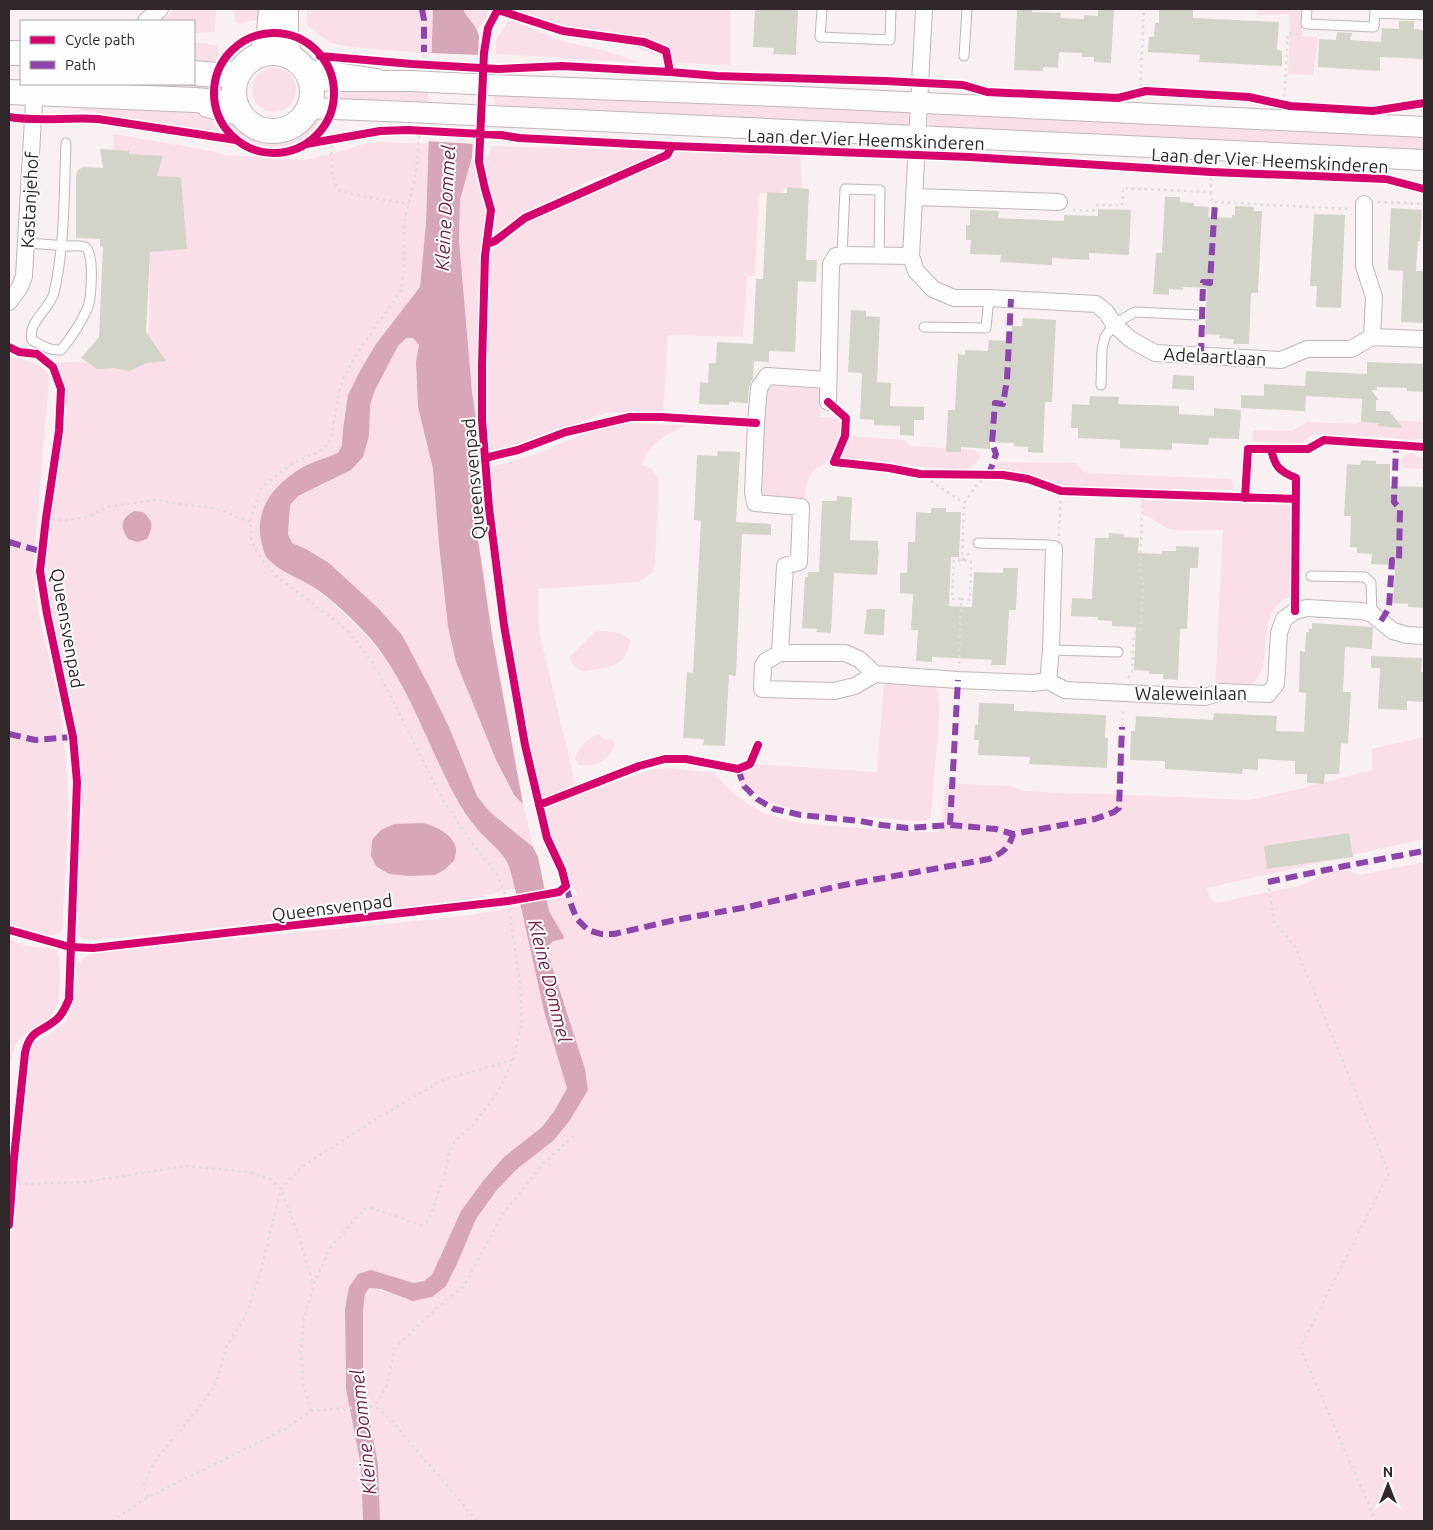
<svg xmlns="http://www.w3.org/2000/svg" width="1433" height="1530" font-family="Ubuntu,sans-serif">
	<rect width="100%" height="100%" fill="#f9f0f2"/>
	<path fill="#fbdfe8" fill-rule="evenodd" d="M175,9H216L215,32L194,33V21H161Z
		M234,9H269V17L237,24L235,21Z
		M307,9H433L432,54L352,47L330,43L308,26Z
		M463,9H489L486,18L478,29L465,13Z
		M509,9H730V65L678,63L630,45L569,28Z
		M1257,9H1303L1302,36L1318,37L1313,75L1288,74L1290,14L1257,15Z
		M508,21H514L561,41L603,50L642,63L496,54V41Z
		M194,43H204L217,46L219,55L210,69L194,68Z
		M252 90a22 22 0 1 1 44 0a22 22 0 1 1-44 0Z
		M209,78L208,96L44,84H194Z
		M430,89L475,111L339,103L340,90Z
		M495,92L905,110L910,114V128L494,113Z
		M72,108L178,110L211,117L220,132L186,130Z
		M936,110L1424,136V154L931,128L928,121L930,114Z
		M326,112C319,122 313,132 303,139C280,153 239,147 227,121C250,126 264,142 289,134C293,132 297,132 300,130C309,123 315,116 326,112Z
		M113,134L212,151L224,155L306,160L339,152L363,144L378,142L428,144L426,223L420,287L376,344L348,395L343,429L342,445L338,453L281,483L282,570L315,588L338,608L370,639L395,673L420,721L445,778L461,808L478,830L497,848L508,864L514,888L472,899L385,910L116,938L86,940L83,939L77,935V899L81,829V785L73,706L52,610L48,585L47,568L60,392V377L55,362L138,363L149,330L150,214L114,164ZM436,826L452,839L454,861L444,870L434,875Z
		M493,146L659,151L644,162L588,181L523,216L495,236L496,210L491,193L485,160Z
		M680,152L800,154L802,188H784L783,194L759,193L755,276H747L743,337L668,335L663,414L621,412L605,413L532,441L492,450L487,449L485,420L490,256L495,247L526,222L598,188L667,162Z
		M472,157L487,211L480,253L476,419L472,392L459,240L460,200Z
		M406,338H413L419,345L416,362L418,407L433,469L439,544L448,627L456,662L496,760L513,795L523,804L533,847L490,812L477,796L449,727L430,688L402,635L378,608L329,563L306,549L292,543L288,534L290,505L298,496L327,483L369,436C369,426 368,414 370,404C374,386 393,350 406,338Z
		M9,356C19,358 43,363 48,374C50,379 48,389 48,394L34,556C34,570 34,584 36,597C41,635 55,671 60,709C64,744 69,780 68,815C68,853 63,891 63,929C52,944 23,929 9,925Z
		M769,386L821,388L820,417L843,418C843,431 837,453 827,461C821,466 812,470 809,477C806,483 806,492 805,500L764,498L761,496L764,390Z
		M1367,419L1424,422V439L1410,440L1372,436L1313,434L1301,444L1252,441L1253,431L1255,430L1292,431L1307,422L1356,424Z
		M615,423L686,425C663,438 653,439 642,465L651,468L659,479L655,565L653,572L639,582L539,589L538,606L540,635L575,783L561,792L545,798L540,796L538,786C522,714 510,642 501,569C497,535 491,502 491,467L534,455L603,426Z
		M852,436L904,440L911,446L974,450L979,453L980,457L976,463L967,470L845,461L841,456C841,449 845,440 852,436Z
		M1412,453L1417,456L1424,457V469L1404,468C1398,460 1404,454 1412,453Z
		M995,462L1076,463L1083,471L1088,473L1231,479L1233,483V490L1085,488L1045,486L1027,476L991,471V466Z
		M1140,500L1291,505L1290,598C1285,598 1284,599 1280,603C1263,618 1267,637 1264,658C1263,667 1260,675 1254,683L1243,686L1215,687L1223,530C1208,530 1180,532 1167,528C1158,524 1153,517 1143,515Z
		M603,631L620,633L630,640C628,668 604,669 581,671L571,663L570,657L594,632Z
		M884,682L937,684L940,709L931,816L928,820C914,823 897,819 882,818C839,816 792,817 755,793C746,788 739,785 737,775L753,764L877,772Z
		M599,734L605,739L613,740L615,742C610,761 597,767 579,765L575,759C581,745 584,740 599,734Z
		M1424,737V839L1207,888L1209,897L1216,903L1302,885L1339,867L1360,875L1424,862V1521H380L378,1464L363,1388V1310L365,1294L369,1288H371L394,1293L446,1286L457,1264L476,1219L496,1191L516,1170L554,1140L570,1120L588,1090L585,1069L547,951V947L553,941L563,939L564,937L551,916L546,900L578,895C566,872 540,834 549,807L555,801L595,789L654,769L670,768L714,773L732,792L748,804L766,814L795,822L831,826L910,832H938L942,827L945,783L1009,786L1026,791L1060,793L1110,794L1249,800L1291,791L1372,770V749Z
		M521,906L545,1015L567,1088L555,1110L542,1127L504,1157L483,1181L461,1211L432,1275L424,1281L414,1283L385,1274L349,1287L345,1309L346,1389L361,1466L363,1521H9V1249L18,1161L26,1064L31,1045L34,1042L49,1035L67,1020L72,1005L73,980L77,964L91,953L118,949L378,925L471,915Z
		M9,939L26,946L55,949L59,954C60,970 62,997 54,1011C50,1018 42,1023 36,1027C29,1032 19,1036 16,1044C9,1057 10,1076 9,1090Z"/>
	<path fill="#d7a6b8" d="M433,9H463C467,19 477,25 479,36L472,157L460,200L459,240L472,392L476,419L477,533L493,641L523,804L514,795L496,760L456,662L448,627L439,544L433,469L418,407L416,362L419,345L413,338H406L398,346L375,390L370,405L369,436L363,457L351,470L298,496L290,505L288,534L292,543L306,549L329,563L378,608L402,635L430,688L449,727L477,796L490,812L533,847L538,857L549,911L564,937L563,939L553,941L547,947V951L585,1069L588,1090L570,1120L554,1140L516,1170L496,1191L476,1219L457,1264L446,1286L432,1297L413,1301L381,1289L369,1288L365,1294L363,1310V1388L378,1464L380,1521H363L361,1466L346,1389L345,1309L349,1287L358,1274L371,1270L414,1283L424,1281L432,1275L461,1211L483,1181L504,1157L542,1127L555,1110L567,1088L545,1015L520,903C514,891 513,877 508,864C501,850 488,841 478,830C469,819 461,808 455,796C427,744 409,685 371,639C358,624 332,599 315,588C299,578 280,572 267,558C264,554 262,545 261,540C255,508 274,485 300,469C311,462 326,458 338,453L342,445L343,429L348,395L360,371L376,344L420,287L426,223Z
		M134,511L143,512C154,522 153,527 147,539L138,542L128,539C120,527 120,519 134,511Z
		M423,823C435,826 454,834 456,849C456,853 455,858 454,861L444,870L435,875L410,876L389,874L376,866L371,856L372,840L381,830L394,824Z"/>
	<path fill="#f9f0f2" d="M430,53L480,55L475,144L426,141Z"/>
	<path fill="#d3d4c9" d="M755,9H798L796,55L773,54L774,48L753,47Z
		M1017,9H1032V12L1061,13L1060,18L1084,19V15L1098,16V9H1114L1111,63L1094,62V57H1082V53L1059,52L1058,68L1043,67V71L1014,70Z
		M1159,9L1193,10V18L1279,22L1277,50L1282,51V66L1199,62L1200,55L1148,52L1149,37H1154L1155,23H1159Z
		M1399,21H1414V29L1424,30V59L1380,57V71L1318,67L1319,39L1336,40L1337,32L1352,33L1350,40L1381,42L1382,28L1399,29Z
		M100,149L129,151V154L163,156L157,176L181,177L187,249L150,252L146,332L166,361L147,363L129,371L114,368L97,369L81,358L99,337L103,246H100V239L76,238V176L78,170L83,167L103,168Z
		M787,187L809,189L806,260H817L816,282L798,281L795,352L769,351V362L754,361L753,378L749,387L748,403L729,402V405L699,404L700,382L708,383L709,363H716L717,342L753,344L756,279H763L767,192L787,193Z
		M1165,197H1180V202L1194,203V206L1209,207L1208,217L1232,218V215H1235V206L1254,207V211H1262L1258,293H1251L1249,344H1233L1234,339L1219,338L1220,335L1205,334L1207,288L1183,287V290L1169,289V295L1153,294L1156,253H1162Z
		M1391,208L1422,210L1420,241H1418L1416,271H1424V323L1401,322L1403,271L1388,270Z
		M1098,209L1131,210L1129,255L1089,253V260L1052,258V265L1000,262L1001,255L970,254L971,240H966V225H970V210L999,211L998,218L1064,221V215L1098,216Z
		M1314,214L1345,215L1341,308L1316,307L1317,286H1310Z
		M851,310L866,311V316L880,317L877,382L891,383L890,406L924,407V420H914V436L900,435V426L874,425V420L860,419L862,373L848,372Z
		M1023,318L1056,320L1052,402H1045L1043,453L1028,452V447L1014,446V443L990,442V449L961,447V452H946L948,410H955L958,354L965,355V350L988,351L989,340L1011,341L1012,326H1022Z
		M1367,362L1424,364V392L1407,391V388L1377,387V390H1371L1379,400H1376V411H1389L1403,428L1378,426V423L1361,422L1362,399L1306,396L1305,411L1241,408V395L1264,396V384L1305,386L1306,371L1367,374Z
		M1173,375L1194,376V390L1172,389Z
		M1090,396L1119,397L1118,404L1179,406V414L1214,416V408L1241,410L1239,439L1209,438L1208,445L1172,443V450L1120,448V440L1078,438V428H1071L1072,404L1089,405Z
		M718,451L740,452L736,522L771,524V535L742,534L736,676L729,675L725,746L703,745L704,739L683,738L687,672L693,673L701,521L694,520L697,455L717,456Z
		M1361,460L1376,461V464H1390V486L1424,487V608L1408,607V604L1393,603L1395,565L1371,564L1372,554L1357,553V547H1350L1351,516H1344L1347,464L1360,465Z
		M837,496L852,497L850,540L878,541V550H879L877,575L834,573L831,633L816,632L817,629L802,628L805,577H808V572H819L822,501H837Z
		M931,508H946V512H961L959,557H951L949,606L972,607L974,572L1003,573V568H1018L1016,610H1009L1006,665H991L992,660L978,659L932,657V662L916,661L918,630H911L913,594L900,593V573H907L908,542H915L916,512L931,513Z
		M1109,533L1124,534V537L1139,538L1138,553L1162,554V551H1176V546L1199,547L1198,568H1190L1187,629H1180L1178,680L1163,679V674H1149V671L1134,670L1136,627L1112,626V621L1098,620V617L1071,616L1072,598L1092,599L1095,538H1109Z
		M867,609H885L884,635L864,634Z
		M1312,623L1373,627L1372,649L1345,647L1343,692H1351L1350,709L1348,744L1341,743L1339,774H1325L1324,784L1307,783V774H1295V761L1258,759V770L1243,769L1242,774L1165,769V761L1130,760L1131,731H1135L1136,716L1213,720L1214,713L1277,716L1276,731L1304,732L1306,693L1299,692L1300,651L1305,652L1306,632H1309V628L1312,629Z
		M1371,656L1422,658L1421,672H1424V702L1407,701V710L1378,709L1380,668H1371Z
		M979,703L1014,704V711L1106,715L1105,738H1108L1107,768L1029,764L1030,757L978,755L979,740H974L975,725H978Z
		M1349,833L1353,857L1267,869L1264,846Z"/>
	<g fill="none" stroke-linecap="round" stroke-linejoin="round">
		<defs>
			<path id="service" d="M822,9L820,37L890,40L891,9
				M1307,9L1306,24L1374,27L1375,9
				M1375,13L1424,15
				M964,56L967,9
				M301,64L327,66L379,74
				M204,112L248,123
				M27,243C41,244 55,245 69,246C74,246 81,245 85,247C95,252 91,298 88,307C81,323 72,337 61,350C50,351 41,345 32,340C27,322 50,309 54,293C65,244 64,192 66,143
				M842,255L845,189L880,190L879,256
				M924,327L986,328L989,298
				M1101,385L1102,349L1105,337L1114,324L1135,312L1198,315
				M978,543L1049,545L1054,549
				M1311,576L1365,577L1371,583L1372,614
				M1051,650L1118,652"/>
			<path id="minor" d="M924,9L911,256L916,271L933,289L954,298H989L1096,304L1106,312L1114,324L1130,339L1155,353L1281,360L1307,349H1351L1372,337L1424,339
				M146,21L160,9
				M915,197L1059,202
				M1364,204V266L1374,297L1372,337
				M9,302L20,287L24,276L35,84
				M828,380L767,376L759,388L756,423L753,492L755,503L801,507L799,562L785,566L780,653H845L859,659L875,674L958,680L1033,683L1048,681L1065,690L1205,697L1221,692L1268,694L1276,684L1279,633L1284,619L1295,611L1307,608L1362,611L1372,614L1393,631L1407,635L1424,636
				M828,402L831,264L836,256L845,255L911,256
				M780,653L766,661L763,666L762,689L834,691L855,686L875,674
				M1048,681L1051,650L1054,549"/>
			<path id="tertiary" d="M311,79L332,81H411
				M492,85L800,97L1424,127
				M309,108L409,112
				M491,116L1424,160"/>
			<path id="secondary" d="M286,9V34L289,56
				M234 92a39 39 0 1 1 78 0a39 39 0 1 1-78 0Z
				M9,53H21
				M261,55L269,33L271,9
				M194,73L217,75L239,73
				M9,92L195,100L236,104"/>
		</defs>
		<use href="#service" stroke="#beb6b8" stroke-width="11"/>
		<use href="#minor" stroke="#beb6b8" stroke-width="18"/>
		<use href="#tertiary" stroke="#beb6b8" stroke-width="22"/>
		<use href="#secondary" stroke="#beb6b8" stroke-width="26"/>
		<path stroke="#dedbdc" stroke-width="2.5" stroke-dasharray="2.5 4" stroke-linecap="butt" d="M424,64V52
			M1140,93L1144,9
			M1284,103L1288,33L1299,34
			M331,139L333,179L340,191L356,195L409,204
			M1211,192L1212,202L1350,209
			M1378,202L1424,204
			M1073,210L1093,211L1097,205H1122L1123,188L1211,192V172
			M920,474L964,503
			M46,518L63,521L89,516L107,507L154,500L218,509L250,522
			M1059,536L1061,491
			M963,560L971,551
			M962,561L964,503L976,486L987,475
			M959,664L961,599H952L954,560L971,561L970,600L961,599
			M1128,678L1132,672L1134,634L1141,628L1143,585L1140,570L1143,494
			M1122,727L1123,708
			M1268,882L1274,922L1295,946L1389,1173L1300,1348L1376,1521
			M12,1184L85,1182L186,1166L249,1172L270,1179L281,1189L296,1228L313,1283
			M311,1411L303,1383L301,1352L304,1318L314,1284L330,1248L364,1209L372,1208L421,1225L429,1220L446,1170L449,1152L455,1141L472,1126L498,1092L513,1060L522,1022L520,985L508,901L497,874L471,842L441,797L386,687L371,660L346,629L275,575L264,562L256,550L251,539L250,522L258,495L262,487L290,465L318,452L326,446L331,439L339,392L344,376L364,343L401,291L404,276V222L415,180L420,129
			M148,1497L143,1486L155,1461L192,1416L215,1386L227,1345L245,1317L259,1277L281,1189L303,1166L381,1116L443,1080L513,1060
			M112,1521L148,1497L282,1431L311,1411L375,1406
			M477,1521L392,1421L375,1406L386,1388L395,1348L430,1314L464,1286L502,1215L544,1163L577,1133"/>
		<use href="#service" stroke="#fefdfd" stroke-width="9"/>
		<use href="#minor" stroke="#fefdfd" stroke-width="16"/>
		<use href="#tertiary" stroke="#fefdfd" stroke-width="20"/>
		<use href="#secondary" stroke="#fefdfd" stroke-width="24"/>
		<defs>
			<path id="tertiary-bridge" d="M411,81L492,85
				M409,112L491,116"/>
		</defs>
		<use href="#tertiary-bridge" stroke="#beb6b8" stroke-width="22" stroke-linecap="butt"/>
		<use href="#tertiary-bridge" stroke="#fefdfd" stroke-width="20"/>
		<path stroke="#8e44ad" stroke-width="6" stroke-dasharray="12 6" stroke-linecap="butt" d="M422,9L424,20V52
			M1201,355L1203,282L1210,283L1215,202
			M987,475L990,471L996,454L992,443L995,403L1003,404L1007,380L1011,299
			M9,542L43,552
			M1381,621L1389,608L1392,560H1399L1400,509L1394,502L1396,446
			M9,734L35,740L73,737
			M738,769L744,786L757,799L774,809L801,815L860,821L881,825L907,828L950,825L996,829L1013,834L1095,819L1114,812L1119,808L1122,727
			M950,825L958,680
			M1268,882L1345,866L1424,851
			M566,886L572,907L577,919L588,930L601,934H614L675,920L748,907L839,886L989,859C1002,853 1009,849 1013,834"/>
		<defs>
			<path id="cycleway" d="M498,10L563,31L644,42L666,51L670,72
				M214 93a60 60 0 1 1 120 0a60 60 0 1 1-120 0Z
				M320,56L412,64L498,69L562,66L670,72L717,76L885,81L963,85L987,92L1118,98L1146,91L1249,97L1290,106L1373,111L1424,103
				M9,117C38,122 68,117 98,119L236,140
				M306,144L380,131L408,130L501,135L519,138L672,146L970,157L1211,172L1386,179L1424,189
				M487,244L495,241L525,218L667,155L672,146
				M9,347L19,352L37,354L53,367L61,389L59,431L46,518L40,571L47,614L73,737L77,782L69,999C66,1006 63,1014 57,1019C41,1033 30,1029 25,1053L14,1158L9,1225
				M828,402L846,418L845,436L834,462L889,468L920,474L1003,475L1028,479L1061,491L1296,499
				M1271,449C1275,467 1279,471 1296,478L1295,611
				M485,458L518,450L566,432L630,417H661L756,423
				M1245,498L1248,449H1308L1324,440L1424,447
				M539,805L639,766L665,759H686L738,769L750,764L758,745
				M9,930L70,947L93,948L508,901L559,892L566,886L562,870L547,838L525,745L504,625L489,508L482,420V364L485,256L491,210L485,189L479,162L484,53L488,28L498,9"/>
		</defs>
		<use href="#cycleway" stroke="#fefefe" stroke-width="11"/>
		<use href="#cycleway" stroke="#d6006c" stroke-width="8"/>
	</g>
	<g text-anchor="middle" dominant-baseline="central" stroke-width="4" stroke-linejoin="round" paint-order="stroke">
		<g font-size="18" fill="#2f272a" stroke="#fefefe">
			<text transform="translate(866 139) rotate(2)">Laan der Vier Heemskinderen</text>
			<text transform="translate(1270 160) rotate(3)">Laan der Vier Heemskinderen</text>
			<text transform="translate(29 200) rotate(-87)">Kastanjehof</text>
			<text transform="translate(1215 356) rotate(3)">Adelaartlaan</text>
			<text transform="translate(473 479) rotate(-95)">Queensvenpad</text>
			<text transform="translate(68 628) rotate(80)">Queensvenpad</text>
			<text x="1191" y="693">Waleweinlaan</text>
			<text transform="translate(332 907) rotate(-7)">Queensvenpad</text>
		</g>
		<g font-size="19" font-style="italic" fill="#722247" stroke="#fefefe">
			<text transform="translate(445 208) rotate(-87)">Kleine Dommel</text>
			<text transform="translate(550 981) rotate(76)">Kleine Dommel</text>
			<text transform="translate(363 1432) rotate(-96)">Kleine Dommel</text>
		</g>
	</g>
	<rect width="1433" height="1530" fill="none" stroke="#2f272a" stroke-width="20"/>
	<rect x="20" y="20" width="175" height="65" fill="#fefefe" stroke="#aba8a9"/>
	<rect x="30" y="36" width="25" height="8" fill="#d6006c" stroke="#aba8a9"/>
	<text x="65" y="45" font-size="15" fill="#2f272a">Cycle path</text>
	<rect x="30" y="61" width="25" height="8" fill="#8e44ad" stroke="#aba8a9"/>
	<text x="65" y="70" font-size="15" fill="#2f272a">Path</text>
	<g transform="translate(1388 1485)" stroke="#fefefe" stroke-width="4" paint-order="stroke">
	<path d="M0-4L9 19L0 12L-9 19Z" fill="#2f272a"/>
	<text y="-8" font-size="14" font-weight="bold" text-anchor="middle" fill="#2f272a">N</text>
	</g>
</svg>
